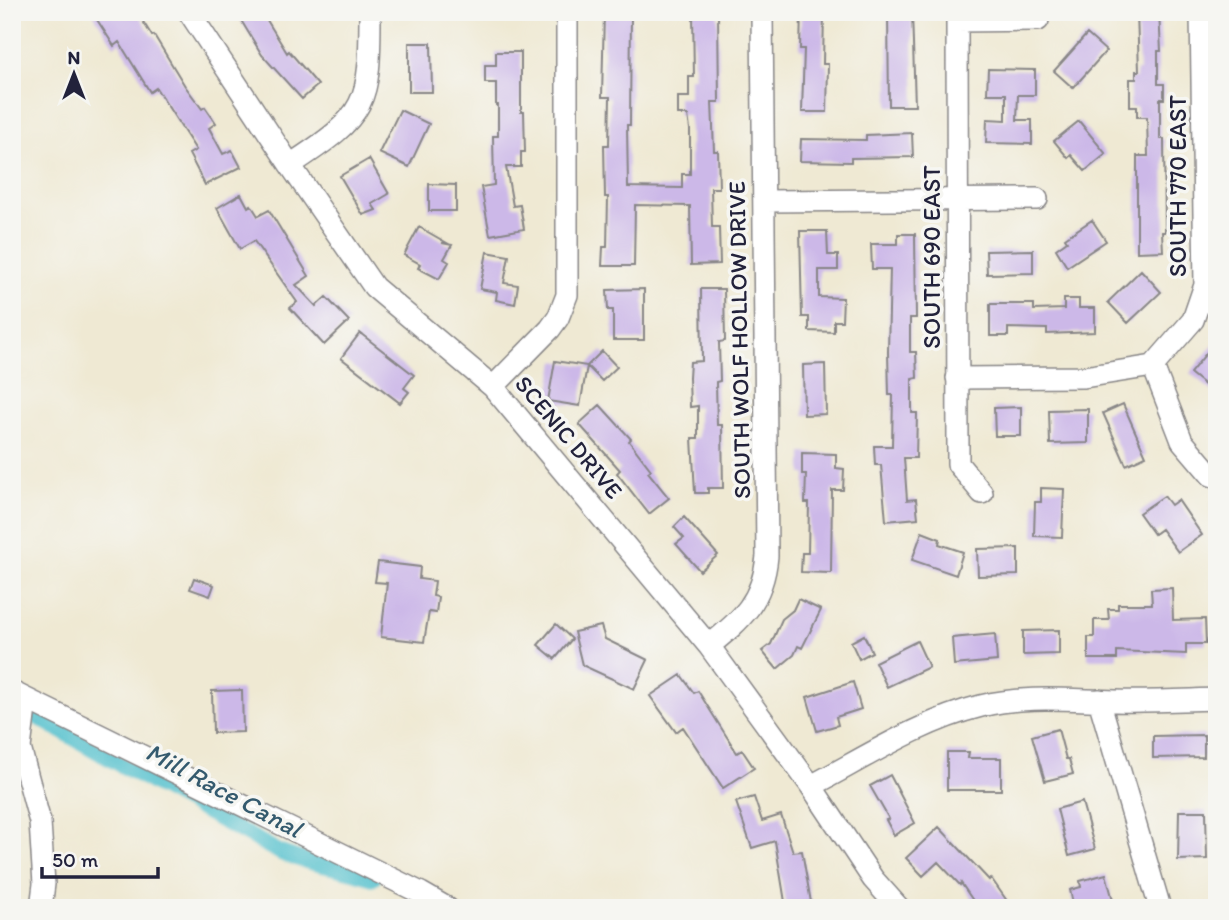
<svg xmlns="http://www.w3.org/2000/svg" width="1229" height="920" font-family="Itim,sans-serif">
	<rect width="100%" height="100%" fill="#f6f6f2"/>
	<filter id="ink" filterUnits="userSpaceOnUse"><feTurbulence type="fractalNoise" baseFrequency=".0143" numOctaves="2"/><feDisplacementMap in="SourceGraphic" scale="14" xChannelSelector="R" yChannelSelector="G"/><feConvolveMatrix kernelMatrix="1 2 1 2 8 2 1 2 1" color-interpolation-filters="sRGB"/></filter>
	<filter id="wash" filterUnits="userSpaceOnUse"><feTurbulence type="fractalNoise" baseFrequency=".00686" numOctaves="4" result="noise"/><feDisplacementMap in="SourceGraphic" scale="28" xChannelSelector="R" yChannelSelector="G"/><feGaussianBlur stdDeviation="1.57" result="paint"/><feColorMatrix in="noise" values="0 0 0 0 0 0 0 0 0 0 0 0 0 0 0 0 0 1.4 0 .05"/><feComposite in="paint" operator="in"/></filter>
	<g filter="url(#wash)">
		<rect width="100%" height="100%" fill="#efe9d3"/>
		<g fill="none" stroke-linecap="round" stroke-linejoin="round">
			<path stroke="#54c1ce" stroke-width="16" d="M37,717L160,787L281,853C311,865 342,867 373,878"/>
		</g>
		<g id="blocks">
			<path fill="#ccb8e8" d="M92,12H118L121,17L129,12H137L152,36L154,35L185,86L202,109L205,107L216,123L209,128L223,154L232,150L241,167L205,185L189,154L196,150L156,88L150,92L119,42L114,46Z
				M236,12H262L287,53L289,51L318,85L302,99L262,55Z
				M604,12H631L630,125H627L628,187L682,188V174H690V129L688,115H678V97H689V77H694L693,12H718L719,102H712L714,151H718L719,188H711L712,227H719L720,264L691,265L690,206L635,205L634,266H602L603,247H607L608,197H605L604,145H609L610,97H602Z
				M801,12H824L823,64H828L827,112H802L804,49H800Z
				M888,12H912L915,106H889Z
				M1137,12H1159L1161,51H1158V84H1164V99H1160V139H1164L1165,232H1162L1163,251L1137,252V156H1148L1147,117H1137V107H1130V79H1136V71H1139Z
				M1087,34L1106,51L1073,88L1054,71Z
				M409,43H431L432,92H409Z
				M496,52H521V112H524L525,152H521V167H506L513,206L520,205L524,229L490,235L481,187L494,185L493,136H498V105H496V83H485V65H496Z
				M988,69L1035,70V95H1018L1017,120H1032V144L986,143L987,119L1006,120V94H987Z
				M400,110L429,124L409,167L379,153Z
				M1079,121L1106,154L1085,171L1071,155L1068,158L1054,141Z
				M912,133L913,157L851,158V162L800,161L801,139L866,140V135Z
				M369,159L389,194L372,204L376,210L363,215L340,176Z
				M429,184L456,185V211H429Z
				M241,194L248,207L251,205L258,216L269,210L309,276L296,285L316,306L326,297L349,321L324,345L290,308L297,302L254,241L240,249L217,208Z
				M1092,220L1106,241L1067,267L1056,249L1067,241L1065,238Z
				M419,227L447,243H442L452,245L444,259L449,262L439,279L418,268L420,264L404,255Z
				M800,231H827L828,255H838V270H819V297L843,298L842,321H834V332L809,331V317H802Z
				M898,234H915L916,318H910V352H916L917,378L912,379V413H917L916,458H904L907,500L916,499L918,518L886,521L881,465H875L874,446H892L893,395H889L888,352L890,269H872L871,244H898Z
				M1033,250V273L987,274L986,251Z
				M487,252L509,256L504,283L518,285L515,304L496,300L497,292L480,289Z
				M1141,270L1161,292L1128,323L1108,302Z
				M644,289V340H613V310H608L607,290Z
				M701,289H724L725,341L719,342L720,381L716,382L717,425H722L723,488H708V493H695L692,438H698V406L690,407L689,378L690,362L702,361Z
				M1064,299H1079V308H1095V332L1047,334V329L1008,328V336H990V304H1034V310L1064,309Z
				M360,333L414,375L404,388L409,392L400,403L341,358Z
				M1217,340V395L1190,373Z
				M602,351L617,367L602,381L587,366Z
				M555,361L587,366L580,406L548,401Z
				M825,364L826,414L804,415L803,365Z
				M1123,404L1146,456L1126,465L1103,413Z
				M600,405L631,439L629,441L651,470L648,472L669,498L649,514L617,473L620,470L579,424Z
				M1021,407V436H995L994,408Z
				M1088,409V443L1050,444L1049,410Z
				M802,453L836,454V468L844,469L843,490H832L831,573L801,572L802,553H808L809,503H805L806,474H802Z
				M1041,488L1064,489L1062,537L1034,536L1035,502H1041Z
				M1164,496L1171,505L1178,500L1202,535L1178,552L1161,529L1154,534L1139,513Z
				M684,517L718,555L700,571L676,544L684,538L674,527Z
				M922,532L940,539L939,544L963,552L956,575L912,560Z
				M1018,548V575L978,576L977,549Z
				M378,562L420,567L419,579L435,581L433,596L438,597L436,613L429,612L424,642L381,637L387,583L375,582Z
				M194,578L214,585L210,596L190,589Z
				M1172,588L1173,620L1205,619L1206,644H1186V654L1117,651V659H1088V637H1094V620H1109L1108,609H1118V604H1152L1151,589Z
				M798,599L821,610L802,648L798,646L794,655L777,669L762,651L771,644L782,619L793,610Z
				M556,624L572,639L555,659L538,645Z
				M601,626L605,639L648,660L634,689L582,665L574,632Z
				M1059,630V654L1023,655V631Z
				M995,634L997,661L954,665L952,638Z
				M864,635L872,652L859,659L851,642Z
				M917,641L929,667L887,687L875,662Z
				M681,675L694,693L698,691L737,753L742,750L754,768L723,788L683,727L676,732L650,696Z
				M853,682L861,709L836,717L838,725L817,731L807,697Z
				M242,690L243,732L213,733L212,691Z
				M1058,729L1066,759H1069L1073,774L1045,781L1032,736Z
				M1204,735V757L1153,758V736Z
				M947,752H969L968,758H1001V790H947Z
				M890,775L915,823L894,835L886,820L889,819L870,786Z
				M754,797L762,821L781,815L793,852L802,851L812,908H786L775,841L752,848L736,802Z
				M1082,802L1095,849L1069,856L1057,809Z
				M1179,811H1206L1207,859L1178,860Z
				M939,827L989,880L991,878L1012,908H978L961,883L960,885L938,862L923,876L906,858Z
				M1106,874L1115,908H1074L1070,890L1081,887L1080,881Z"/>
		</g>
	</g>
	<g filter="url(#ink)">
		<use href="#blocks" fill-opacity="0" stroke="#888687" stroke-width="2"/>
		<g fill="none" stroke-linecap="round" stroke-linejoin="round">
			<defs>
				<path id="minor" d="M189,12L290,165L374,287L493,387L709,646L811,786L873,879L899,908
					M957,12L958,464L982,493
					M957,21L1038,20
					M290,165C368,114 370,105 370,12
					M764,201L1037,199
					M1153,366L1193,320L1205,285L1201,12
					M1153,366L1182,441L1211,475L1217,477
					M957,378L1084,377L1153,366
					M493,387L550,329L558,318L567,295V12
					M709,646C742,619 763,601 767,556L762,12
					M12,692L421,893L447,908
					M26,700L20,748L40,822L44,884L41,908
					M1099,700L1160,908
					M811,786C866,757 921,721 981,706C1026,695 1069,700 1115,701C1149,702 1183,700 1217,699"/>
			</defs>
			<use href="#minor" stroke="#888687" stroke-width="24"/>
			<use href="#minor" stroke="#fff" stroke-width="21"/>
		</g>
	</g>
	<g text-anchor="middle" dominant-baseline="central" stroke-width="7" stroke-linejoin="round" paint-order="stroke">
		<g font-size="24" fill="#22223b" stroke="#f6f6f2">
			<text transform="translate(1177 186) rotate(-90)">SOUTH 770 EAST</text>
			<text transform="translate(931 257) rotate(-90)">SOUTH 690 EAST</text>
			<text transform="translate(739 340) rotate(-91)">SOUTH WOLF HOLLOW DRIVE</text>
			<text transform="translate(569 437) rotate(50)">SCENIC DRIVE</text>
		</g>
		<g font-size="26" font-style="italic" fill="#345a6e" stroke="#f6f6f2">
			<text transform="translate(224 790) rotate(28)">Mill Race Canal</text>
		</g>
	</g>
	<rect width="1229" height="920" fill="none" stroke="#f6f6f2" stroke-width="42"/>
	<g transform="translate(74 74)" stroke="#f6f6f2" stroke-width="5" paint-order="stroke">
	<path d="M0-5L12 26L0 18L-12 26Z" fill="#22223b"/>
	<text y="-10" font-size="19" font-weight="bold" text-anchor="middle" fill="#22223b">N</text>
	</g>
	<path d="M42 867v10h116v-10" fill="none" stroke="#22223b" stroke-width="3.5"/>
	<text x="52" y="867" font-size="21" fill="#22223b" stroke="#f6f6f2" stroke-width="5" paint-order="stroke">50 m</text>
</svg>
